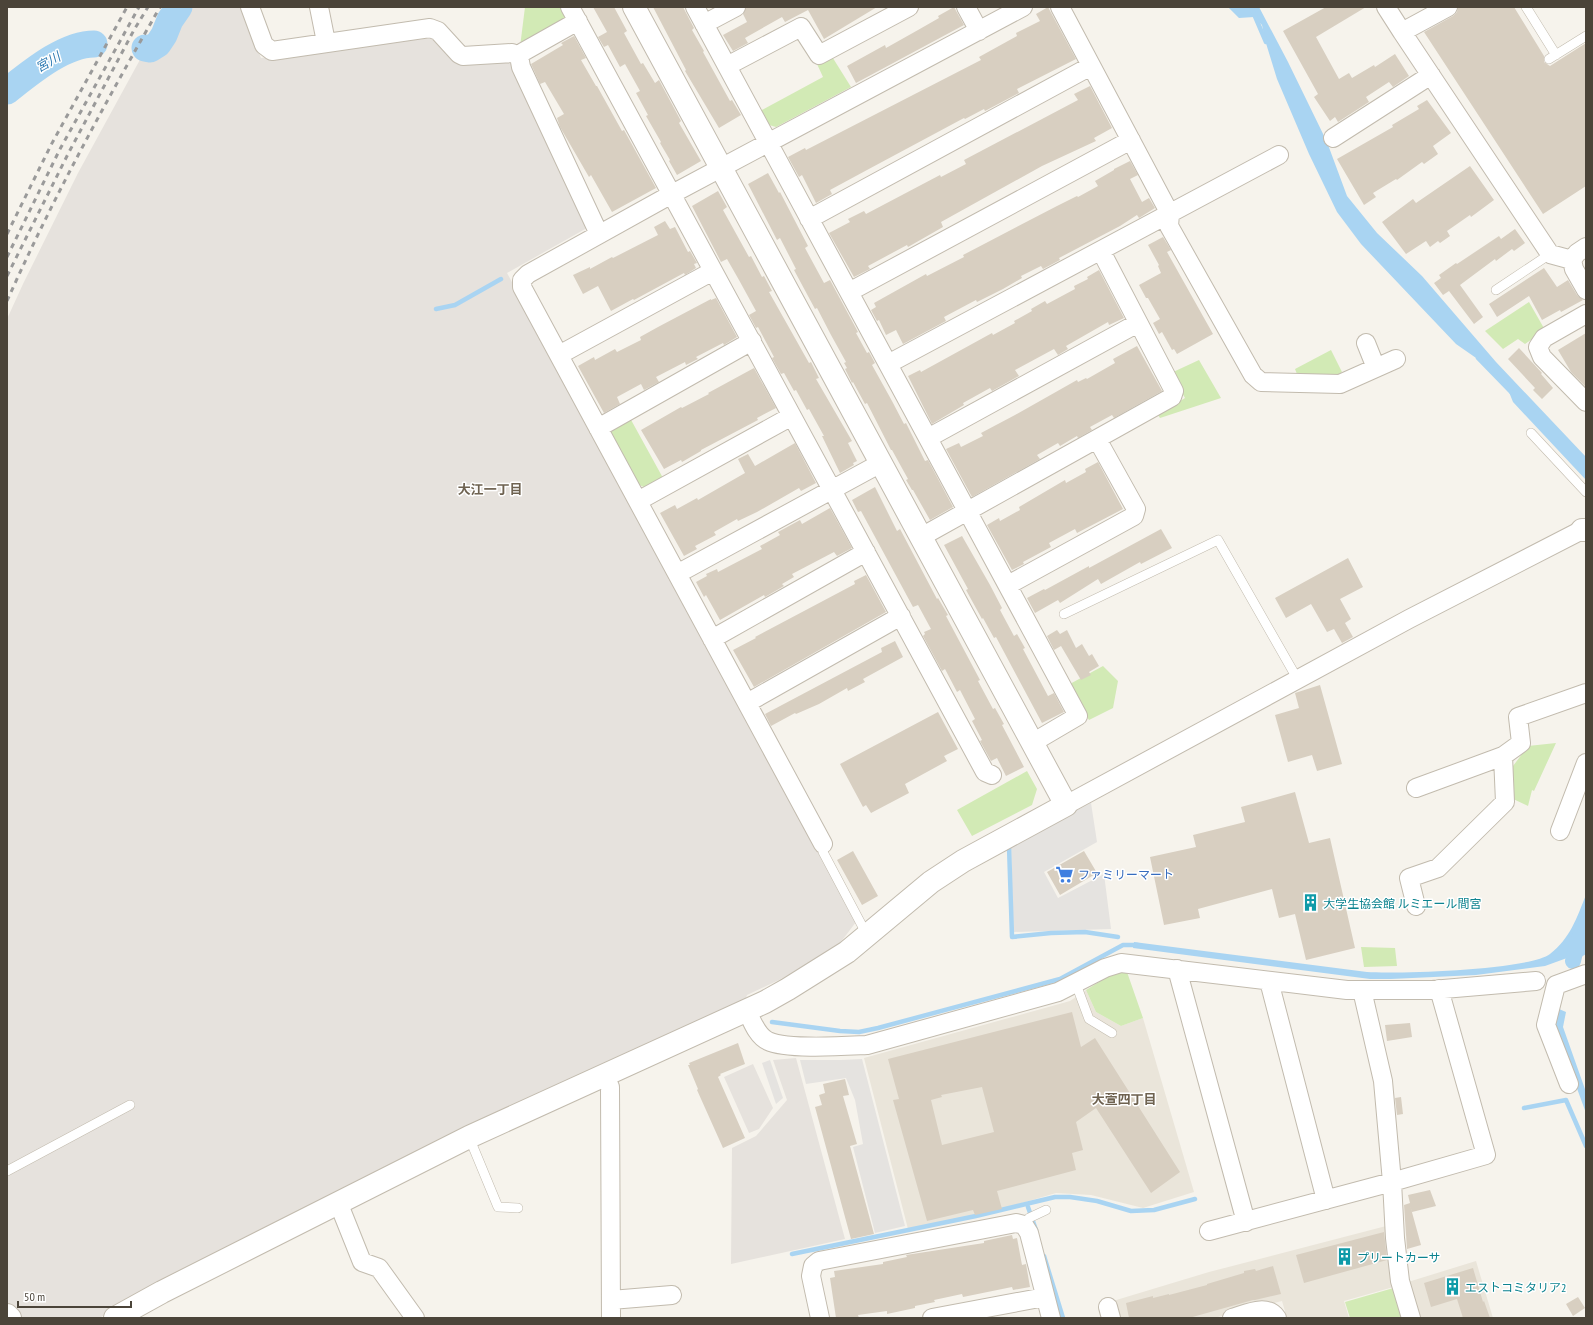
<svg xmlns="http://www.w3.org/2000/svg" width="1593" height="1325" font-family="'PT Sans Narrow','Noto Sans JP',sans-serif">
	<rect width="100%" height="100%" fill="#f6f3ec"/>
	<path fill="#eae5da" d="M1086,990L1096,1012L1121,1026L1143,1018L1194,1192L1143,1208L1091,1195L1056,1193L991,1212L908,1229L864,1058L1070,1001Z
		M1390,1225L1397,1286L1344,1301L1349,1318H1287L1282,1301L1214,1318H1117L1113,1301L1209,1272Z
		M1476,1261L1493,1318H1417L1408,1282Z"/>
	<path fill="#e6e2dd" d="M186,7H241L261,58L432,38L507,60L512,66L587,228L507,273L856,922L837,947L781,979L747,995L744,1004L334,1195L99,1318H19L7,1304V319L23,284L78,173L142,56H154L164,48L182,10Z
		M796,1058L845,1239L731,1264L732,1148L756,1136L787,1100L773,1060Z
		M753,1064L773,1108L759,1129L749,1133L724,1077Z"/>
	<path fill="#d2eab5" d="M525,7H563L567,15L562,22L520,47Z
		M831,55L851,87L776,127L769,125L760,111L823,77L817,64Z
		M1529,302L1545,330L1525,344L1518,339L1503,349L1485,331Z
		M1331,350L1342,372L1336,376L1297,374L1295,369Z
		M1199,360L1221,398L1160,418L1158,415L1185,398L1171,373Z
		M630,418L663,478L646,488L637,484L610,436L613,428Z
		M1103,666L1118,681L1113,708L1089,720L1068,685Z
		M1556,743L1534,791L1532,790L1528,806L1511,798L1510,770L1528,746Z
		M1027,771L1037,789L1032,805L972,836L957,810Z
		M1361,947L1395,948L1397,966L1364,967Z
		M1127,972L1143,1018L1121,1026L1096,1012L1086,990L1112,974Z
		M1397,1287L1405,1318H1350L1345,1302Z"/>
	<path fill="#e5e3e0" d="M1091,803L1097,842L1044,872L1058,898L1104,874L1111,929L1013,932L1011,844Z
		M862,1059L905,1226L875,1233L853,1147L863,1144L855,1100L846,1078L806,1084L800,1060H841Z
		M770,1060L783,1098L776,1104L762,1063Z"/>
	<path fill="#a9d4f2" d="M1228,7H1259L1288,62L1327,142L1347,196L1377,233L1422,276L1496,362L1586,457V480L1513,402L1507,387L1489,367L1456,344L1361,244L1337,212L1309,154L1277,79L1265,40L1262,25L1254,17L1239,18Z
		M1586,895V954L1578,959L1567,958L1545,966L1476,975L1391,979H1370L1133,948L1134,942L1367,972C1398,974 1529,970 1550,954C1570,939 1577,917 1586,895Z
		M1559,1009L1566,1012L1563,1027L1586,1092V1113L1554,1026Z"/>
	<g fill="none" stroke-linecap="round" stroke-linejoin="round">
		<path stroke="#a9d4f2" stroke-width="4.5" d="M1251,7L1266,42
			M436,309L455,305L501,279
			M1478,358L1512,393
			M1009,846L1012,937L1051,933L1085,932L1118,937
			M772,1022L840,1031L859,1032L878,1028L1060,979L1123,945H1138
			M1524,1108L1566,1100L1586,1146
			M1028,1207L1036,1230
			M792,1254L976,1216L1055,1197H1070L1097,1201L1131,1211L1154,1210L1195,1199
			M1044,1256L1063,1318"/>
		<path stroke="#a9d4f2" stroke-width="16" d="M1573,961L1577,944L1586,924"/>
		<path stroke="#a9d4f2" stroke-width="27" d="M145,48L150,49L158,44L164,35L170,20L179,7
			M7,91C30,73 64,44 94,44"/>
	</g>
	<path fill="#d8cfc1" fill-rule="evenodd" d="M593,7H614L627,31L624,33L641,64L643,63L655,83L659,80L681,121L679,123L701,161L677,175L669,161L670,160L660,143L661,142L646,116L648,115L636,93L640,91L625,64L620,67L608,45L604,47L598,37L607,32Z
		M653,7H683L694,28L692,30L704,51L703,52L730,101L732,100L741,115L719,128L685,71L686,70Z
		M746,7H877L824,39L808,10L785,22L782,17L745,38L748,43L733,51L723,35L747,22L743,14Z
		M954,7L964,25L856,83L847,66L885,45L886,48L918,30L939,18L938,16Z
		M1048,7L1076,59L1017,89L1019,93L985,111L984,109L965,119L964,118L867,170L830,190L832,194L816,203L802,175L799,177L788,157L805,148L806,150L981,60L979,57L1017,36L1016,33L1040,21L1036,14Z
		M1326,7H1366L1316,37L1339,79L1349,73L1352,78L1374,65L1375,67L1395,54L1409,76L1393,87L1389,82L1366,97L1369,102L1338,122L1335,117L1330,121L1314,97L1318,94L1283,31Z
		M1458,7H1514L1544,56V62L1550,66L1586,43V186L1543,214L1424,32L1453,16L1457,12Z
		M574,36L586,58L581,60L596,86H597L622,131L624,130L656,188L612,212L591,175L589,177L560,127L557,118L564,114L545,82L540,84L531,64L563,45L561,43Z
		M1090,86L1112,128L1094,138L1096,141L1042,166L941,222L943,227L908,247L907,245L868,266L870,269L854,277L829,233L850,222L848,219L864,211L866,214L940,175L941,177L966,164L964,160L1078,100L1074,94Z
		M1427,100L1451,133L1433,146L1438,154L1424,164L1422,162L1397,180L1396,179L1373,193L1376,197L1364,205L1337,159L1393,127L1392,125L1419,109L1417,106Z
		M1130,161L1138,175L1130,179L1142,202L1149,198L1155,208L1139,218L1137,215L1120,226L1059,258L1060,260L1043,269L1041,266L1021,276L1022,278L1003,289L977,302L976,300L944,317L946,321L903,344L896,330L886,335L879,320L877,321L871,310L876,307L874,303L926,274L927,276L964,257L963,255L986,243L1057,206L1077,196L1078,197L1098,186L1095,181L1114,170V169Z
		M1470,166L1494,200L1471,217L1470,215L1447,231L1450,236L1440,243L1438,241L1430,247L1426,241L1406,254L1382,222L1413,199L1416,203Z
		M768,173L779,193L780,192L808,246L805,248L824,283L830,280L858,332L856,333L867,353L869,352L875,363L872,365L892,401L904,424L906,423L925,461L928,460L953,507L930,520L913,490H912L906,480L908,479L892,450H891L867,403L865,404L853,382L852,383L845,369L847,368L844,363L846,362L831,335L817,308L815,309L794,270L796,269L780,238L777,240L748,184Z
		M718,191L727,207L723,210L749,257L751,256L762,277L764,276L772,291L769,292L809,363L811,362L819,378L816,379L852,441L848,443L857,461L853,463L854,465L840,473L822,436H824L809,409L807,410L796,390L794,391L784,373L781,374L772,358L774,357L758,327L756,328L749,315L756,311L739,280L727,259L721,262L692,206Z
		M665,221L670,229L675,227L688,252L690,251L697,263L694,264L696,268L685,275L684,273L634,300L633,299L611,311L598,286L583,294L573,275L590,267V269L612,257L613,258L658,235L654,227Z
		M1515,229L1525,243L1514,251L1512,249L1496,261L1495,259L1460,285L1483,317L1474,324L1449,291L1443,295L1434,283L1441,278L1439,275L1456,263L1457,264L1499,236L1501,239Z
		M1163,237L1171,250L1167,252L1213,334L1177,354L1174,349L1172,350L1162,332L1159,334L1153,323L1160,319L1148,298H1146L1139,285L1161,273L1158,266L1159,265L1148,245Z
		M1544,268L1557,287L1568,280L1577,295L1583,300L1561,312L1560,310L1542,320L1529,296L1497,317L1489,304Z
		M1099,270L1124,318L1109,325L1108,322L1066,346L1068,349L1058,355L1054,349L1015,370L1019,376L992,391L990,388L963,403L964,405L932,424L908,376L920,370L921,372L992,333L993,335L1015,323L1014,321L1032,311L1031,309L1045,301L1047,304L1075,289L1074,286L1088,279L1087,277Z
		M716,298L737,337L724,345L723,343L696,357L698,359L686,365L685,362L656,377L659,382L644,390L641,384L617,397L620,404L604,413L578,366L594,357L595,360L615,349L617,352L641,340L640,337L658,327L711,299V300Z
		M1586,333V387L1571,372L1558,350Z
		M1137,346L1162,391L1114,418L1112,415L1090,427L1092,430L1078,438L1077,436L1060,446L1058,443L1037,455L1040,459L972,497L946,449L959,443L961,447L983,436L981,433L1015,415L1077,380L1078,382L1086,378L1087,379L1115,363L1113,359Z
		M1519,348L1542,373L1541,374L1553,388L1542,399L1533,390L1535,388L1508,359Z
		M754,368L776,408L757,418L758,420L701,450V451L682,462L681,460L664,469L641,430L681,407L682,408L709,394L708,393Z
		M795,443L816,483L801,491L799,488L757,512L738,521L737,519L714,532L716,535L695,546L697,549L684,556L660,513L675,505L677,509L697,498L698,500L745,473L738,459L748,454L755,466Z
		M1098,462L1123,509L1077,533L1075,529L1049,543L1051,547L1023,562L1024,564L1012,570L987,525L999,518L1000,521L1020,510L1019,507L1065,480L1066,483L1086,472L1085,469Z
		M875,487L897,531L900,529L937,599L938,598L948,615L946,616L980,680L978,681L993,709L995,708L1004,724L1002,725L1024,767L1006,776L997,758L991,761L980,741L982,740L972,721L975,719L960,690L957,692L945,669L942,671L923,636L925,634L924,632L931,629L918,605L913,607L861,511L858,512L852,500Z
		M830,508L852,548L837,556L834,552L792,574L794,577L782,584L784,586L765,597L764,595L720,620L706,595L704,597L696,582L707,576L706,574L717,569L718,572L762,549L760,546L780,535L778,532L800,520L802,524Z
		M1161,529L1172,548L1141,564L1140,562L1101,584L1098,579L1060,603L1058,600L1035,613L1027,598L1044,589L1045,590L1089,566V568Z
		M962,536L990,585L1002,608L1000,610L1014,636L1017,634L1025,648L1023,649L1048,696L1054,693L1064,712L1042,723L996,637L994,638L983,618L982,619L966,590L968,589L944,545Z
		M1348,558L1363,587L1340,599L1351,619L1345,623L1353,637L1342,643L1334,629L1327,632L1311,604L1286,618L1275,598Z
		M866,575L886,612L754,687L733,650L756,638L755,637L855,584L854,581Z
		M1057,630L1060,634L1067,630L1076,648L1082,644L1089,656L1092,654L1099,666L1089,672L1091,675L1081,680L1061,646L1054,650L1047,636Z
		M895,641L903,657L863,679L865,682L848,691L847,688L819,704L796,714L795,713L771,726L765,714L882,652L881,648Z
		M1320,685L1342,764L1317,771L1312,755L1288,762L1275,715L1299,708L1295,693Z
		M938,712L958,749L944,756L947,761L905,784L909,793L871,813L866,805L863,807L840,764Z
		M1295,792L1309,843L1330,838L1355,948L1306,960L1295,914L1279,918L1272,889L1198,909L1200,918L1164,925L1150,857L1196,847L1193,835L1245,822L1241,807Z
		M853,851L878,896L862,905L837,860Z
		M1084,851L1097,873L1060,895L1047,872Z
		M1072,1012L1081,1047L1095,1038L1180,1172L1151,1193L1096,1108L1076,1122L1083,1150L1072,1153L1076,1170L997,1191L1002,1209L975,1215L973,1210L927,1221L893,1100L899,1099L888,1059ZM982,1087L994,1132L942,1145L931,1100L942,1097L941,1095Z
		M1410,1023L1412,1037L1387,1041L1385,1025Z
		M738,1043L745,1064L720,1074L721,1075L718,1077L745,1138L723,1148L697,1090L698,1089L688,1065H690L689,1063Z
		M845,1079L849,1095L843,1096L857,1144L850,1146L874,1234L851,1239L815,1107L822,1105L819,1095L825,1093L823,1084Z
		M1401,1097L1403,1114L1397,1115L1395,1098Z
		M1430,1190L1436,1206L1412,1212L1410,1205L1421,1245L1407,1249L1404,1205L1410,1203L1408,1195Z
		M1384,1232L1387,1260L1304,1283L1296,1255Z
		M1012,1235L1013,1239L1017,1238L1022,1265L1026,1264L1030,1287L1013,1290L1012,1287L963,1297L962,1294L934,1300L935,1302L915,1306V1308L887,1314V1311L858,1315L859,1318H836L830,1278L835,1277L834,1271L883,1264V1262L907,1257L906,1255L984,1243V1241Z
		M1273,1266L1281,1294L1255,1300H1253L1189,1318H1129L1126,1303L1153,1296V1298L1169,1294V1295L1207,1285V1284L1244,1273V1271L1255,1269L1256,1271Z
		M1473,1268L1483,1302L1484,1301L1490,1318H1463L1457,1299L1431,1307L1424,1283Z
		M1578,1297L1585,1308L1573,1316L1566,1304Z"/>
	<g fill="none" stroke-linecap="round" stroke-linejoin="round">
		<defs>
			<path id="service" d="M1526,7L1556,55
				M1549,59L1586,36
				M1496,290L1550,254
				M1531,433L1586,492
				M1064,614L1218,540L1298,680
				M823,844V852L867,935
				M1076,984L1089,1019L1112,1033
				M469,1137L498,1207L518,1208
				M7,1171L130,1105
				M1024,1225L1029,1218L1046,1210"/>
			<path id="minor" d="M250,7L264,45L272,51L430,28L438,31L459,54L463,56L512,53L519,56
				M319,7L326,42
				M570,7L985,772L992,775
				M695,7L1078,716L1032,743
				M966,7L979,31
				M1060,7L1170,214L1169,226L1253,375L1261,382L1340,384L1396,359
				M1386,7L1402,32L1448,7
				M578,21L523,52L519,56L521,67L599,234
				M704,24L736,7
				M1402,32L1550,254L1572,260
				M727,66L801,27L819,55L909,7
				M1333,138L1431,75
				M809,219L1091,66
				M1586,247L1577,253L1572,260L1574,269L1586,290
				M849,292L1131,140
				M1586,314L1544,338L1538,347L1542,357L1586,402
				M1366,343L1376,368
				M559,355L713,271
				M888,364L1279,155
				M598,428L752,341
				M928,438L1138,323
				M638,501L792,416
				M921,537L1172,397L1174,391L1101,251
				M677,574L881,463
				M1008,585L1134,516L1136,509L1097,439
				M712,639L866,552
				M747,703L901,616
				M1416,788L1503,756L1521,743L1518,717L1586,693
				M1066,805L1409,619L1582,530
				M1560,831L1586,763
				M823,844L522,287V280L528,274L672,194L1023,7
				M1416,906L1409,878L1438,868L1505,802L1503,756
				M1177,969L1246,1222
				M1269,981L1326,1200
				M1362,990L1383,1081L1392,1182L1395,1238L1400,1281L1411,1318
				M747,1011C752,1021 757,1036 768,1041C786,1050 845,1046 867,1045L1058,992L1105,968L1121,963L1347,990H1432L1536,981
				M604,1075L610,1087L611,1318
				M1569,1084L1546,1025L1556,985L1586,974
				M338,1202L362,1262L379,1268L415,1318
				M1209,1231L1392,1182L1486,1155L1439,989
				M611,1300L672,1295
				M1108,1307L1111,1318
				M820,1318L811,1276L813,1266L819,1261L1016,1223L1024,1225L1029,1233L1051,1318
				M932,1318L1045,1297
				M1232,1318C1246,1314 1267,1303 1277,1318"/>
			<path id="tertiary" d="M1582,530H1586
				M7,1315L10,1318
				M115,1318L162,1292L469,1137L765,1002L788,989L847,952L931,882L963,861L1066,805L634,7"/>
		</defs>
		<use href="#service" stroke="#c2bbae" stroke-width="10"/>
		<use href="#minor" stroke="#c2bbae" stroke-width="20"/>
		<use href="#tertiary" stroke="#c2bbae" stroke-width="24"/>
		<use href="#service" stroke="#fff" stroke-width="9"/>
		<use href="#minor" stroke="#fff" stroke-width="18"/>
		<use href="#tertiary" stroke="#fff" stroke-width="22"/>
		<path stroke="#9a9a9a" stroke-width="3" stroke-dasharray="5 5" stroke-linecap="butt" d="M7,234L51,145L127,7
			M7,257L60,149L139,7
			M7,276L68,154L134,30L148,7
			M7,301C52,200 105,103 160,7"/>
	</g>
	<defs>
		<symbol id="supermarket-bare" viewBox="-9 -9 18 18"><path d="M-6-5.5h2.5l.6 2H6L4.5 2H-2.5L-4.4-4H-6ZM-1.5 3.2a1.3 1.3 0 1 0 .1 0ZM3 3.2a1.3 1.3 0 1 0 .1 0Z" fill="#3f7fe0" stroke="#fff" stroke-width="2.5" paint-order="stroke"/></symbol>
		<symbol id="building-bare" viewBox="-9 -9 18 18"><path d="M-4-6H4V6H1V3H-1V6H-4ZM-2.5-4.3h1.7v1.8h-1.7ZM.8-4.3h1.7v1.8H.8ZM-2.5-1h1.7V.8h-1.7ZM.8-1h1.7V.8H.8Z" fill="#0f9aa8" stroke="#fff" stroke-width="2.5" paint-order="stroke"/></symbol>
	</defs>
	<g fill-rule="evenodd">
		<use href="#supermarket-bare" x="1052" y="862" width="25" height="25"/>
		<use href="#building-bare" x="1298" y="890" width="25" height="25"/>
		<use href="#building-bare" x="1332" y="1244" width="25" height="25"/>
		<use href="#building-bare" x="1440" y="1274" width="25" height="25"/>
	</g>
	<g text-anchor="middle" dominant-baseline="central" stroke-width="3" stroke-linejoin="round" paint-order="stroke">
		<g font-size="12" fill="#366cbe" stroke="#fff" text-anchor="start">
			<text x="1078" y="874">ファミリーマート</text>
		</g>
		<g font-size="12" fill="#0d838f" stroke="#fff" text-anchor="start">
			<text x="1323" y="903">大学生協会館 ルミエール間宮</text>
			<text x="1357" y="1257">プリートカーサ</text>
			<text x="1465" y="1287">エストコミタリア2</text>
		</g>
		<g font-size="13" font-style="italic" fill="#2e7ab2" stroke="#fff">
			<text transform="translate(48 62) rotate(-30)">宮川</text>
		</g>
		<g font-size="13" font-weight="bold" fill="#6e6250" stroke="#fff">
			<text x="490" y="489">大江一丁目</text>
			<text x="1124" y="1099">大萱四丁目</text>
		</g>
	</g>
	<rect width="1593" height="1325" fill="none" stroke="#4b4439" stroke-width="16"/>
	<path d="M18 1301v6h113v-6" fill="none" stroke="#4b4439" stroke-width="2"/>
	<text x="24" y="1301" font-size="12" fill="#4b4439" stroke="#ffffff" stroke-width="3" paint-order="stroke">50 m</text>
</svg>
